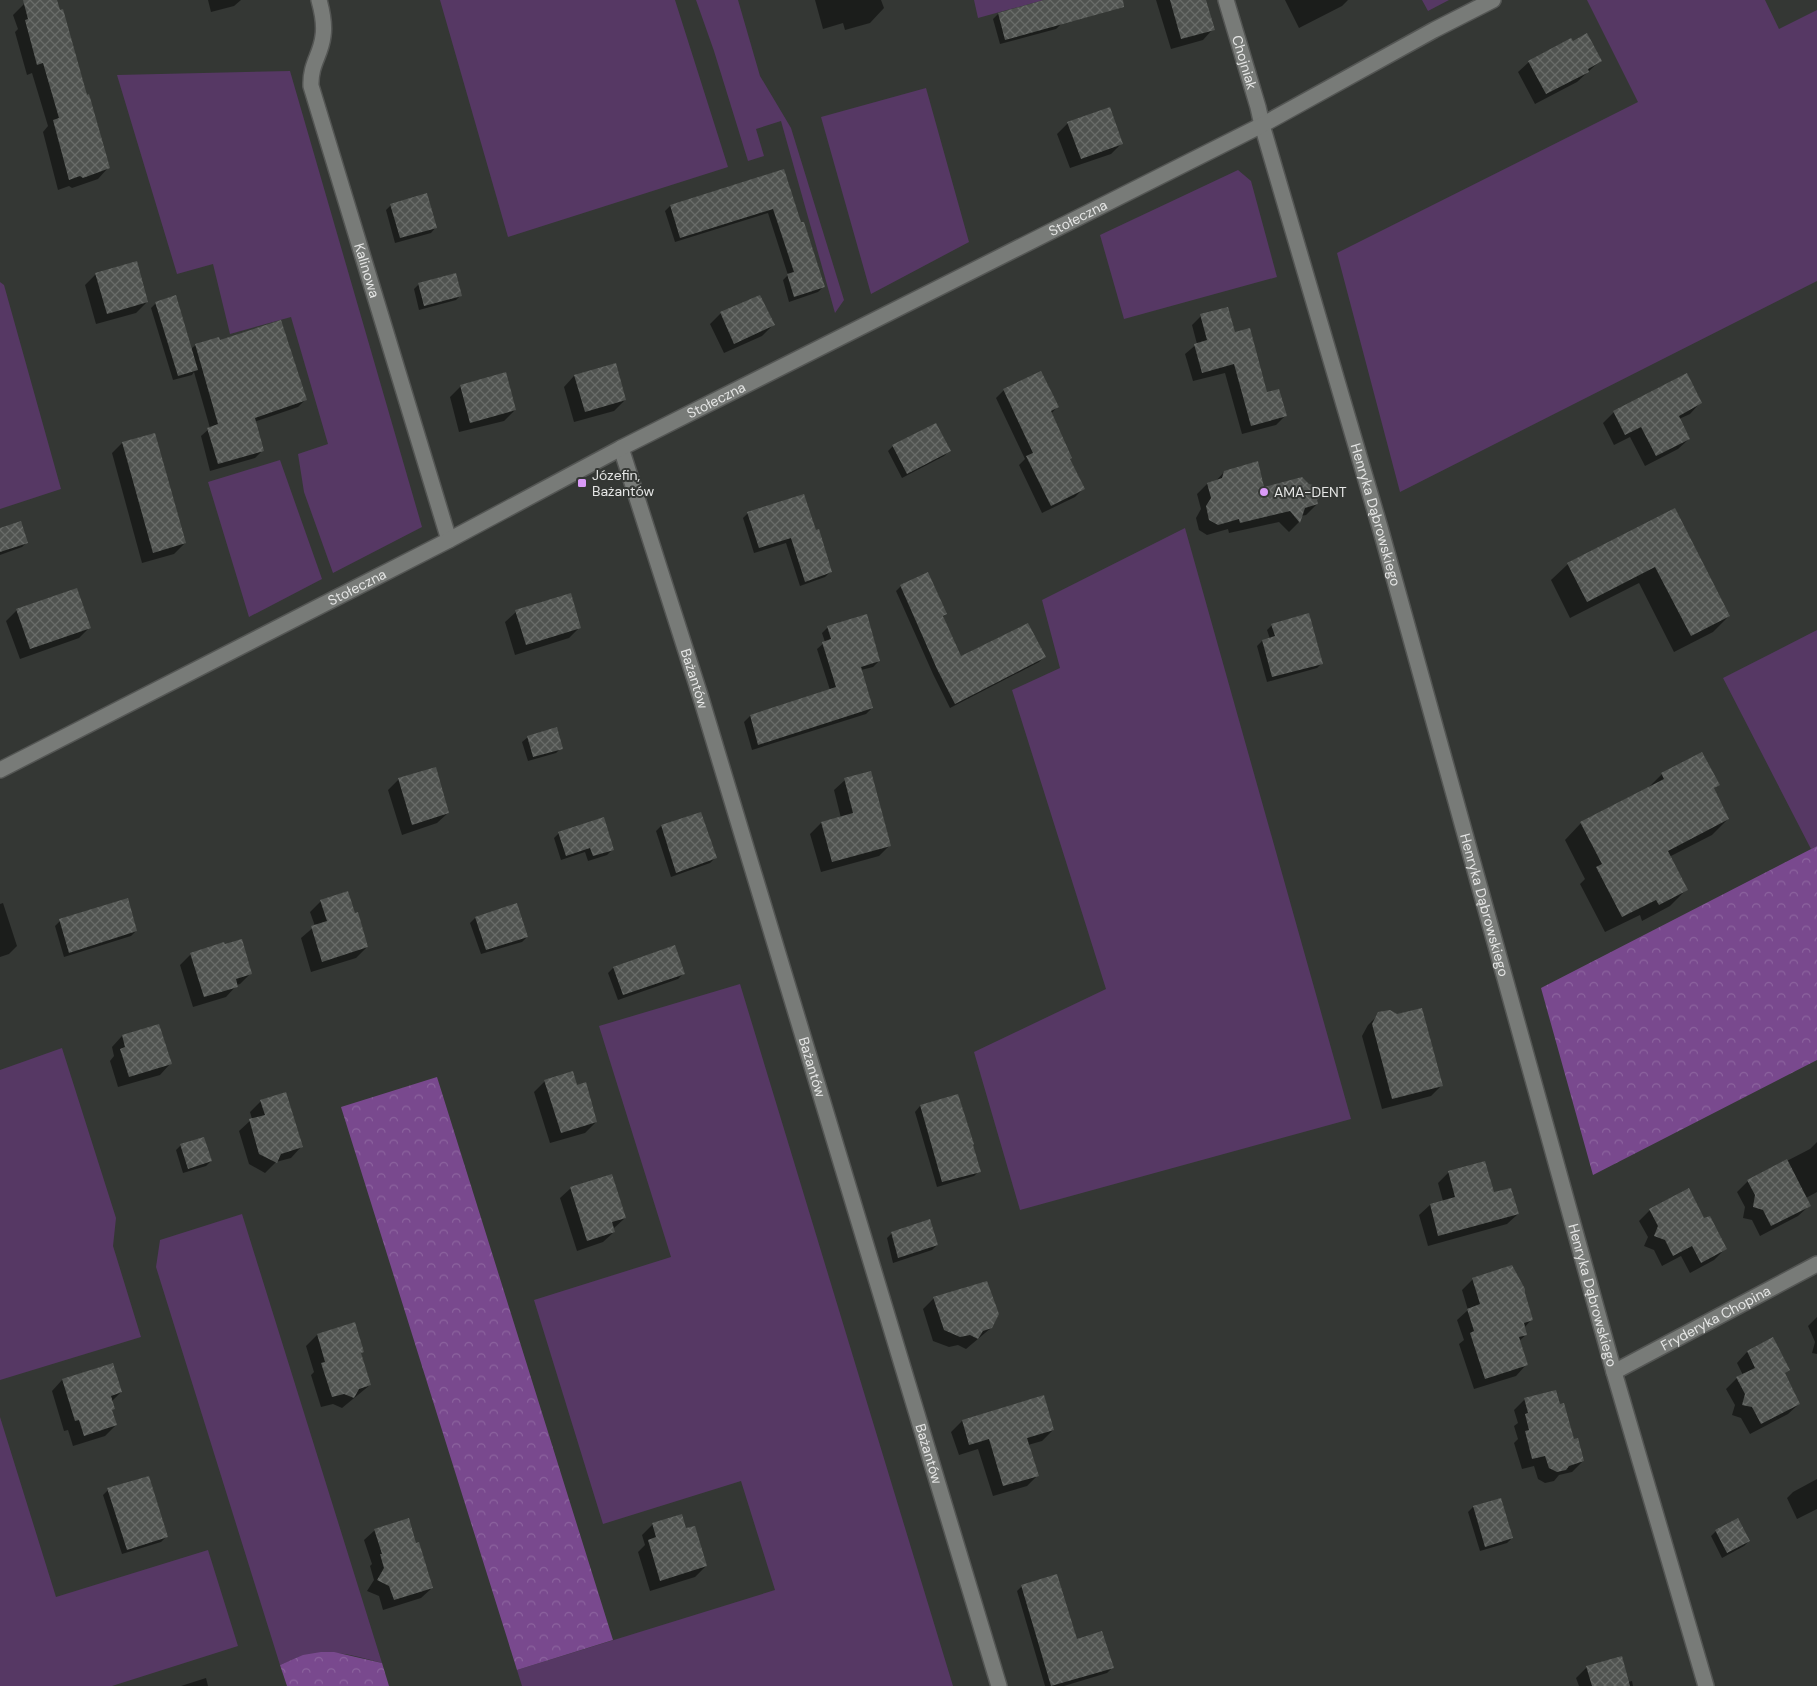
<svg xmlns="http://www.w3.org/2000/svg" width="1817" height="1686" font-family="'DM Sans',sans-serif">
	<defs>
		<pattern id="forest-crowns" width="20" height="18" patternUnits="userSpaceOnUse" patternTransform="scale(1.25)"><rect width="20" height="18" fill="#79498e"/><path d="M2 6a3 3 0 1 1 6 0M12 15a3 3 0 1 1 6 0" fill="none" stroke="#8c639e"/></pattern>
		<pattern id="building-cross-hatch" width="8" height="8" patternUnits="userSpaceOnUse" patternTransform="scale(1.25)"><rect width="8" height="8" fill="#505350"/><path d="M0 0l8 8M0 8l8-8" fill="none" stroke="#696c69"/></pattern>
	</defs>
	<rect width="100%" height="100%" fill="#343734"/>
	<path fill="#563864" d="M440,0H675L728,167L508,237Z
		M696,0H738L760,76L791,128L844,300L835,313L781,121L756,129L764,156L748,161L714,51Z
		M974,0H1044L978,18Z
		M1422,0H1449L1428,11Z
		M1587,0H1765L1779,29L1817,10V281L1400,492L1337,253L1638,102Z
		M290,71L422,527L333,573L304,492L298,454L328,444L291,317L230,334L213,264L177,274L117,75Z
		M926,88L969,242L871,294L821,117Z
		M1238,170L1251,181L1277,277L1124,319L1100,235Z
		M0,282L4,285L61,489L0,509Z
		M280,460L322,579L249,617L208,482Z
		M1185,528L1351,1119L1020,1210L974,1052L1106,989L1012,690L1060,668L1042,600Z
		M1817,630V846L1811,849L1723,678Z
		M740,984L953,1686H522L517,1670L775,1590L741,1481L603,1524L534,1300L671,1257L599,1026Z
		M62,1048L116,1218L113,1246L141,1337L0,1380V1070Z
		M242,1214L382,1663C337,1651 324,1647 280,1665L156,1267L160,1240Z
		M0,1417L56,1597L208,1550L238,1646L112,1686H0Z"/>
	<path fill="url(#forest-crowns)" d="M1817,846V1060L1593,1175L1541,988Z
		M437,1077L613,1640L517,1670L341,1107Z
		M321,1652H334L382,1663L389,1686H287L280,1665L303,1655Z"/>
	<path fill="#0007" d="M38,0H56L108,168L98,179L72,188L69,186L58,190L43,132L48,126L32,73L27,75L15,32L18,29L13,15L24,4Z
		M208,0H241L234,6L211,12Z
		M815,0H881L884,8L870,23L845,30L843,23L823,29Z
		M1049,0H1054L1061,24L1056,29L1000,44L993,19L998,14Z
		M1156,0H1205L1213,29L1203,40L1171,49Z
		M1285,0H1348L1342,6L1299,28Z
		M1600,61L1577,82L1535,104L1518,72L1529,62Z
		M1068,123L1122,143L1111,154L1070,168L1057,134Z
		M783,171L823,287L818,292L789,302L783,280L788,275L768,213L675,242L665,211L670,206Z
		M391,205L436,227L431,233L395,243L386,210Z
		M96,274L147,302L136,313L96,324L85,285Z
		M419,284L461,295L456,300L419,310L414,289Z
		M156,303L191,349L196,345L219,342L305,400L298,407L254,422L262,451L255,458L210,471L201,436L210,428L194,372L192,375L173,380L151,308Z
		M721,313L773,325L762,336L724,353L710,324Z
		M1201,316L1234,334L1266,394L1285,416L1276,425L1242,434L1225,373L1193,381L1185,354L1197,344L1192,325Z
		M615,364L625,400L614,411L574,422L564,387L574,376Z
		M461,386L515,410L504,421L459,432L450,397Z
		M1004,390L1057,407L1051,414L1083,489L1075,497L1042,513L1019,465L1025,459L996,398Z
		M1700,403L1690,414L1679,419L1689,439L1678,449L1645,466L1630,437L1614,445L1603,423L1614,412Z
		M122,443L185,543L174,554L142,563L112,453Z
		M893,446L949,451L944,456L902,478L888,451Z
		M1224,472L1263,488L1309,485L1317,504L1306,515L1301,516L1299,522L1289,532L1279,522L1229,533L1228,529L1207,535L1199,530L1196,518L1201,509L1197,494L1207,484L1215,482Z
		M1674,510L1729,616L1713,632L1674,652L1639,583L1570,618L1551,580L1568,564Z
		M748,513L815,532L830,572L825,577L800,586L786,543L754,553L743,518Z
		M0,529L27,542L22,547L0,555Z
		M901,586L946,614L943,617L961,658L1044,657L1039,662L950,708L933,674L896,591Z
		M17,610L90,627L79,638L20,659L6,621Z
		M516,612L580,627L569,638L515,655L505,622Z
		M1272,625L1322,663L1317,668L1267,682L1257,646L1262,641L1270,639L1267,630Z
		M828,627L879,661L873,667L861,670L872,708L866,714L752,750L744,722L750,716L830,690L817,649L825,642L822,633Z
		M528,737L561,748L556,753L528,761L522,742Z
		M1662,774L1718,785L1713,789L1728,819L1712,835L1669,857L1686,890L1670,906L1642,921L1640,915L1605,932L1580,884L1585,879L1565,840L1581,823L1647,789Z
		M399,779L448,813L437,823L402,835L388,790Z
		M845,780L890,845L879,856L821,872L810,834L821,823L841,818L834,790Z
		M700,814L715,858L710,863L671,877L656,831L661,826Z
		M559,833L612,850L607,855L588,861L585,852L561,860L554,838Z
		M321,901L367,947L356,958L311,972L301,938L315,926L310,912Z
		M3,903L17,946L9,954L0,957V904Z
		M475,918L527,937L522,942L481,954L470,923Z
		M60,921L136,931L131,936L64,957L55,926Z
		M674,947L683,974L678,979L618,1000L608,973L613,968Z
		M191,954L251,973L240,984L237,985L226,997L193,1007L180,965Z
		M1379,1014L1442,1085L1431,1096L1382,1109L1362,1036L1368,1025Z
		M122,1036L170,1064L160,1075L118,1087L110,1061L114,1056L112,1047Z
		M545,1081L576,1087L596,1122L585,1133L550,1143L534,1092Z
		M957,1095L979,1171L974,1176L937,1187L915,1112L920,1106Z
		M261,1101L301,1147L291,1158L276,1162L265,1173L249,1164L239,1131L252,1119L250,1112Z
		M1817,1142V1192L1806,1198L1809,1206L1798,1216L1760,1236L1752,1220L1743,1218L1745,1207L1737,1192L1748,1181L1810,1149Z
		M181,1145L211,1161L206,1166L183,1173L176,1150Z
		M1484,1163L1493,1194L1518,1214L1507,1224L1428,1246L1419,1215L1430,1205L1443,1201L1438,1183L1448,1173Z
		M571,1188L625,1218L613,1229L614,1232L603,1242L577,1251L560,1198Z
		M1650,1210L1703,1220L1725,1249L1714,1260L1690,1273L1681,1256L1662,1266L1654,1250L1644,1246L1648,1237L1639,1221Z
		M892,1233L937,1245L932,1250L893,1263L887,1238Z
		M1473,1279L1532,1319L1524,1328L1526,1335L1519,1341L1526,1365L1516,1376L1474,1389L1459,1344L1464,1340L1457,1320L1468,1310L1462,1290Z
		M934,1298L991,1328L966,1349L958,1345L949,1347L933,1341L923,1309Z
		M1817,1317V1354L1812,1353L1815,1342L1808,1326Z
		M354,1324L363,1351L360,1354L370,1385L342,1408L333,1404L321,1407L311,1375L314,1372L306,1346L317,1335Z
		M1772,1339L1788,1370L1784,1374L1799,1404L1788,1414L1750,1434L1741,1418L1732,1415L1735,1405L1726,1389L1737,1378L1743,1375L1737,1363L1747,1352Z
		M62,1380L121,1392L111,1402V1411L116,1425L105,1436L73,1446L68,1430L64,1431L52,1391Z
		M1043,1396L1053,1430L1042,1441L1028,1445L1037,1476L1027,1486L993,1496L978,1449L959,1455L951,1432L962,1421Z
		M1525,1399L1583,1461L1572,1472L1559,1475L1554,1481L1545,1483L1538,1479L1534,1466L1522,1469L1514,1443L1518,1439L1514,1426L1518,1423L1514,1410Z
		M1817,1479V1509L1797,1519L1787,1498L1793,1492Z
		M108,1490L166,1537L161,1542L122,1554L103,1495Z
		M1500,1500L1512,1538L1507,1543L1480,1551L1468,1512L1473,1507Z
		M653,1524L685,1530L706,1566L695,1577L650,1591L638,1552L645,1545L642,1535Z
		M375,1530L416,1545L432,1588L421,1598L383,1610L379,1596L367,1591L374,1580L370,1566L372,1564L364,1540Z
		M1716,1531L1749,1541L1744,1546L1722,1558L1711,1536Z
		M1022,1586L1076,1640L1112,1668L1107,1673L1064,1686H1045L1017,1591Z
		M1587,1667L1628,1682L1632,1681L1633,1686H1579L1576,1678Z
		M206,1678L208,1686H181Z"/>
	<path fill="url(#building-cross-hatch)" d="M23,0H57L60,10L63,9L87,95L89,94L110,168L83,178L80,176L69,180L53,120L59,118L43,63L37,65L25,20L28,19Z
		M1044,0H1123L1124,7L1005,40L998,13Z
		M1170,0H1206L1215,30L1181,39Z
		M1587,33L1602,61L1588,69L1589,72L1546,94L1528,61L1571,38L1573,41Z
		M1110,107L1123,144L1081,159L1067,122Z
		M784,169L801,222H804L825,287L794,297L787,274L794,272L773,209L680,238L670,205Z
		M427,193L437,228L400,238L390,204Z
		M137,261L148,302L107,314L95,273Z
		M456,273L462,296L424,306L418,283Z
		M176,295L198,370L178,376L155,302Z
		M760,295L775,325L734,344L720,312Z
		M1228,307L1235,332L1250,328L1267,392L1279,389L1287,416L1251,426L1234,364L1202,373L1194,344L1207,340L1200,314Z
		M281,320L307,400L255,418L264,451L218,464L207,428L218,424L195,344L219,337L220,340Z
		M616,363L626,400L585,412L574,375Z
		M1041,371L1059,407L1051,411L1072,458L1070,459L1085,489L1051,506L1026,456L1033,453L1003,389Z
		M506,372L516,410L470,423L460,385Z
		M1687,373L1702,403L1679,416L1690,439L1656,456L1641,427L1625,435L1613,411Z
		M936,423L951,451L907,474L892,445Z
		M155,433L186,543L153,553L122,442Z
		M1258,461L1264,487L1302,477L1309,484L1328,489L1317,500L1318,504L1305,508L1300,523L1290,511L1240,523L1239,519L1218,525L1209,520L1206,506L1211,498L1207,483L1222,478L1224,471Z
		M804,494L816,530L819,529L832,572L805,582L791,538L759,548L747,512Z
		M1675,508L1730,616L1691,636L1655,567L1587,602L1567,563Z
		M21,521L28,543L0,552V528Z
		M928,572L947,614L943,616L961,656L1028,623L1046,657L955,704L937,669L900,585Z
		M77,588L91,628L30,649L16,609Z
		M571,593L581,628L526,645L515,610Z
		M1309,613L1323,664L1272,677L1262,640L1275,636L1271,624Z
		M867,614L880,661L861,667L873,708L758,745L750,715L836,687L822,642L831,639L827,626Z
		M557,727L563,749L533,757L527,736Z
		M1702,752L1720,785L1714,788L1729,819L1668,851L1688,890L1659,905L1656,900L1622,917L1596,867L1602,864L1580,822L1664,779L1661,773Z
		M436,767L449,813L412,825L398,778Z
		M871,771L891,846L832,862L821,822L853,813L844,778Z
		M701,812L717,858L676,873L661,825Z
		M604,817L614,850L593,856L590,848L566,856L558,832Z
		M348,891L355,913L358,912L368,947L322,962L311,926L327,921L320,900Z
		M128,898L137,931L69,953L59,919Z
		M517,903L528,937L486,950L475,917Z
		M242,939L252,974L236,979L238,987L204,997L190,953L224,942L225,944Z
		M675,945L685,974L623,995L613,967Z
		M1422,1008L1443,1086L1392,1099L1372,1024L1378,1012L1390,1010L1397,1014Z
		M159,1024L172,1064L129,1077L120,1049L125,1047L122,1035Z
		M573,1071L577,1085L586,1082L597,1122L561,1133L544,1080Z
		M286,1092L303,1147L281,1154L277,1163L259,1154L249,1119L265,1115L260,1100Z
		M958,1094L974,1144L973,1145L981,1172L942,1182L920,1105Z
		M204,1137L212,1161L188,1169L180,1144Z
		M1787,1159L1811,1206L1771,1226L1763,1210L1753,1207L1755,1195L1747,1180Z
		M1485,1161L1494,1192L1511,1188L1519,1214L1438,1236L1430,1204L1455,1197L1448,1171Z
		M612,1174L626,1218L612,1222L615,1232L587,1241L570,1187Z
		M1689,1188L1704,1218L1710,1216L1727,1249L1701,1263L1692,1246L1673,1256L1665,1240L1654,1236L1658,1226L1649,1209Z
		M930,1219L938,1245L898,1258L891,1232Z
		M1512,1265L1525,1289V1293L1533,1320L1524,1323L1527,1335L1519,1337L1528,1365L1485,1379L1470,1333L1474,1331L1467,1309L1480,1304L1472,1278Z
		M987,1281L999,1314L992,1328L983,1331L978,1339L970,1335L960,1337L944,1330L933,1297Z
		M355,1322L364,1352L361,1353L371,1385L359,1389L354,1398L344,1394L332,1397L321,1363L325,1362L317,1334Z
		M1773,1337L1790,1370L1785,1373L1800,1404L1761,1424L1752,1407L1742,1405L1745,1394L1736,1377L1755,1368L1747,1351Z
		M113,1363L122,1392L111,1396L115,1409L112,1410L117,1425L84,1436L79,1420L75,1421L62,1379Z
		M1556,1390L1560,1404L1564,1403L1574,1439L1578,1438L1584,1461L1569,1466L1566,1470L1557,1472L1549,1468L1545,1456L1532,1459L1525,1431L1529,1430L1525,1414L1528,1413L1524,1398Z
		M1044,1395L1054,1430L1027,1438L1039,1476L1003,1486L989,1439L969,1445L962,1420Z
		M149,1476L168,1537L127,1550L107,1488Z
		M1501,1498L1513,1538L1485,1547L1473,1506Z
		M682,1514L686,1528L695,1526L707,1566L660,1581L648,1540L656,1537L652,1523Z
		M409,1518L416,1543L419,1542L433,1588L394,1600L389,1586L377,1580L384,1568L380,1554H382L374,1529Z
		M1738,1518L1750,1541L1727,1553L1715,1530Z
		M1057,1574L1077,1639L1102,1631L1114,1668L1051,1686L1021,1585Z
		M1622,1656L1630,1686H1592L1586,1666Z"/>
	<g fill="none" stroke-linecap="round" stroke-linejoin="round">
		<defs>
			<g id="minor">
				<path id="s1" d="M319,0C322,11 325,24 323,36C321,55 310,64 311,86L449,540"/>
				<path id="s2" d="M1226,0L1258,107L1262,125"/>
				<path id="s3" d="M621,448L700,695L999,1686"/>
				<path id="s4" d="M1614,1372L1817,1264"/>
			</g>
			<g id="tertiary">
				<path id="s5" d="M1262,125L1381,531L1614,1372L1706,1686"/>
				<path id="s6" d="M0,770L449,540L621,448L1262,125L1434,30L1493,0"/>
			</g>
		</defs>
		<use href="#minor" stroke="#545654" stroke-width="18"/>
		<use href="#tertiary" stroke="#545654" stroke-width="18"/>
		<use href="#minor" stroke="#787b78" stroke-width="15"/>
		<use href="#tertiary" stroke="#787b78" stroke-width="15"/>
	</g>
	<g fill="#da9af7" stroke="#343734" stroke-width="2">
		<rect x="577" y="478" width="10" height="10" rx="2.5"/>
		<circle cx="1264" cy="492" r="5"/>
	</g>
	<g text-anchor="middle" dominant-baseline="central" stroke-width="4" stroke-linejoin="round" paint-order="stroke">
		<g font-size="14" fill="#e5e6e5" stroke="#343734">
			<text stroke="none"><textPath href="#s2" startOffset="65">Chojniak</textPath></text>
			<text stroke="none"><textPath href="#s6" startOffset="1211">Stołeczna</textPath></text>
			<text stroke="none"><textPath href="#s1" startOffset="281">Kalinowa</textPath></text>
			<text stroke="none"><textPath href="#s6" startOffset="806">Stołeczna</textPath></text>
			<text stroke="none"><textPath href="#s5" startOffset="406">Henryka Dąbrowskiego</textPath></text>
			<text stroke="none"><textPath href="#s6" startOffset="401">Stołeczna</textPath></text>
			<text stroke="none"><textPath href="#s3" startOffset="242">Bażantów</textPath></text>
			<text stroke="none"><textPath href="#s5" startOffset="811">Henryka Dąbrowskiego</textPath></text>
			<text stroke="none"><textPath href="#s3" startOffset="648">Bażantów</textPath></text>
			<text stroke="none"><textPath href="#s5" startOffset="1216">Henryka Dąbrowskiego</textPath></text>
			<text stroke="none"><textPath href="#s4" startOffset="115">Fryderyka Chopina</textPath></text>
			<text stroke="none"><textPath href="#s3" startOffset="1052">Bażantów</textPath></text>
		</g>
		<g font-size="14" fill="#e5e6e5" stroke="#343734" text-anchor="start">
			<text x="592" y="475">Józefin,<tspan x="592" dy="16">Bażantów</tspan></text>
			<text x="1274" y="492">AMA-DENT</text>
		</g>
	</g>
</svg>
